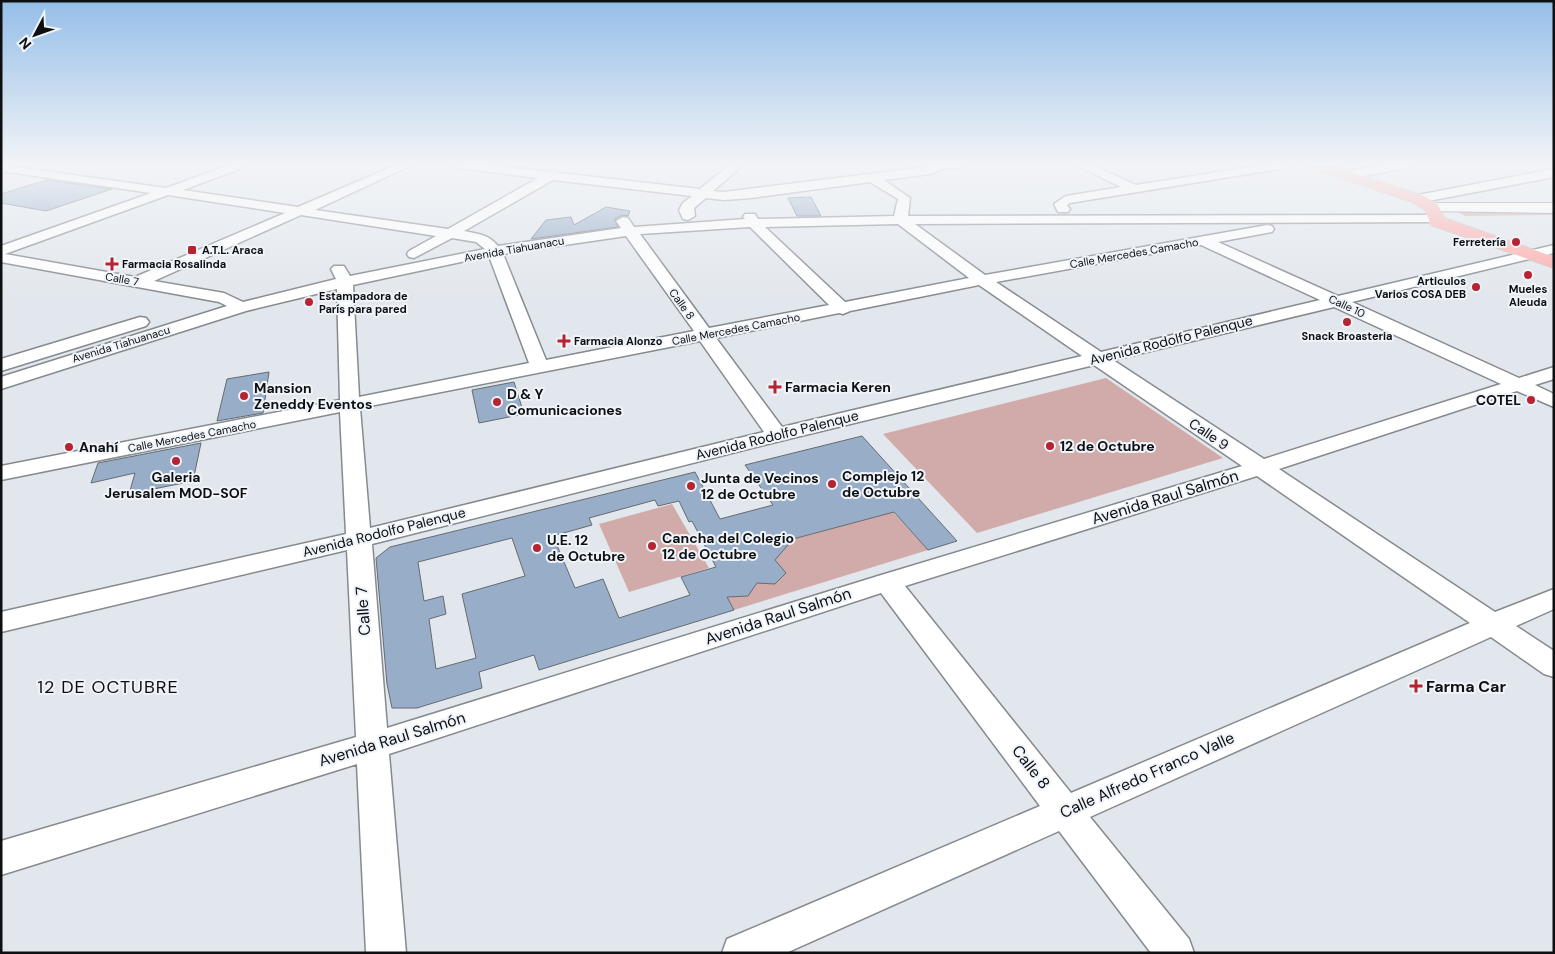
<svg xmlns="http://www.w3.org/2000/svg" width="1555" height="954" font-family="'DM Sans',sans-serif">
	<rect width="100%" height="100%" fill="#e2e7ed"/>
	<path fill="#d0aba9" d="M1456,211H1554V215L1465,216Z
		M1106,378L1223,458L977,533L883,434Z
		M672,504L709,568L629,592L599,524Z
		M893,512L928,550L734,610L727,597L748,596L757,583L775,584L785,574L775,560L776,544Z"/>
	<path fill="#98aec8" stroke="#666a70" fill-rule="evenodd" d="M47,180L112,189L46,211L1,203V194Z
		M811,197L821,216H797L788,198Z
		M606,207L630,211L628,216L622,215L615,219L618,227L531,239L546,220L571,217L574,225Z
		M269,372L263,413L217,421L227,379Z
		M514,382L524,414L479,423L472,390Z
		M862,436L957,541L928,550L894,512L793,539L775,560L786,573L775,584L757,583L748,596L727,597L734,610L539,670L534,655L479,672L482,688L417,708H392L387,684L376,558L390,547L695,472L720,519L773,505L745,465ZM655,500L658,506L679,501L689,522L692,521L716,567L681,577L690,595L619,618L603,579L575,588L553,536L592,525L589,518ZM512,538L525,576L462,594L476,658L436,669L429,619L446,614L443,596L424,601L418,562Z
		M201,443L193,481L129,494L135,473L91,483L98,463Z"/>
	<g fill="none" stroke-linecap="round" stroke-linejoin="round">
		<defs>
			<path id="street" d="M1,165L166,188L230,165H247L245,167L183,190L298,207L396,165H412L315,210L448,229L538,178L458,168L452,165H488L549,172L554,170L559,173L700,189L730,165H743L713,191L724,192L927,167L926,165H969L963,168H946L930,174L884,180L910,198L908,216L1440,215L1442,218L1435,222L915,224L985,275L1267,225L1272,226L1274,229L1272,232L1218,242L1338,296L1554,245V253L1352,302L1519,378L1554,367V379L1535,385L1554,394V407L1517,391L1279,469L1495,612L1554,589V609L1516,626L1554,651V677L1544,674L1491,637L1090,817L1189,939L1194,953H1151L1059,831L786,953H722L727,939L1040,806L881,593L389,754L406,953H366L357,764L1,875V841L356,737L347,550L1,632V612L346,534L340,412L1,480V466L340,400L337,289L246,311L1,389V377L227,306L219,302L1,262V246L151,193L1,171ZM553,180L692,196L683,203L679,210L683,219L688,220L695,216L694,208L706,198L724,200L751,198L870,182L898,199L894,216L758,219L755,214H745L743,217L745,219L634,227L628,218L623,217L616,221L621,228L498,246C488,234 478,234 464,231ZM168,195L285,213L135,277L5,254ZM301,215L436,236L409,251L407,254L409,257L414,258L452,238L476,242L485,249L350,276L344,266H334L331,269L336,279L243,302L224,293L154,281ZM898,224L969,278L845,302L765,227ZM750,227L829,305L709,328L640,234ZM626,236L694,331L546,360L503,254ZM1201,245L1320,300L1101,352L996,282ZM489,256L529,363L359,397L353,285ZM979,285L1082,356L782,427L716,338L839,313L843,314L850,311ZM1334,307L1501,384L1264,459L1113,360ZM700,341L764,432L370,528L360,408ZM1094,365L1242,466L878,576L387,728L372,544L780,441ZM1257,476L1470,623L1071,793L905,586Z
				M1076,165H1092L1136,185L1263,165H1291L1285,168L1070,203L1067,205L1070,209L1068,212H1058L1054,204L1066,196L1121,187Z
				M1386,165H1414L1408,168L1347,179L1341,175L1347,171Z
				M1554,169V177L1418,203L1412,199L1418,195Z
				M140,317L146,318L149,322L146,326L1,371V359Z"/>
			<path id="secondary" d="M1432,203H1554V213L1426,211L1424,208L1426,205Z"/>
			<path id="primary" d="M1308,165H1329L1424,196L1438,205L1444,218L1554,257V268L1431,225L1425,210L1412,202L1310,168Z"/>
		</defs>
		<use href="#street" stroke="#858a8f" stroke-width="3"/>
		<use href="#secondary" stroke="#858a8f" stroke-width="2"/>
		<use href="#primary" stroke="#c5c5c6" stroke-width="2"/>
		<use href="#street" fill="#fff" fill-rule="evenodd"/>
		<use href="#secondary" fill="#fff" fill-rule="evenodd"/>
		<use href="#primary" fill="#ffacab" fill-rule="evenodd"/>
	</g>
	<linearGradient id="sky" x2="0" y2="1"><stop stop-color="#94bee8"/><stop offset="0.55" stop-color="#f2f4f7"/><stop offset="1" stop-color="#f2f4f7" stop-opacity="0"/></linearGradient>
	<rect width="1555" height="299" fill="url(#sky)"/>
	<g fill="#b52430" stroke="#eff4fa" stroke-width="2">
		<circle cx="1516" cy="242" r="5"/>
		<rect x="187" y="245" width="10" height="10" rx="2.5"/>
		<path d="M109.5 256.5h5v5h5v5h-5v5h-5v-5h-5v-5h5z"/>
		<circle cx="1528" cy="275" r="5"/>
		<circle cx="1476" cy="287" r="5"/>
		<circle cx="309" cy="302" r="5"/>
		<circle cx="1347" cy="322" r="5"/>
		<path d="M561.5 333.5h5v5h5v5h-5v5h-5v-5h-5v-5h5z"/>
		<path d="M772.5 379.5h5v5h5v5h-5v5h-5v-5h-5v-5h5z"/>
		<circle cx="244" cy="396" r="5"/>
		<circle cx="1531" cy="400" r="5"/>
		<circle cx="497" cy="402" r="5"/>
		<circle cx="1050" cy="446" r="5"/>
		<circle cx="69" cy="447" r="5"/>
		<circle cx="176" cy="461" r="5"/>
		<circle cx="832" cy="484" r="5"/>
		<circle cx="691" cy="486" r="5"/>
		<circle cx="652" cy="546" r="5"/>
		<circle cx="537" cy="548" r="5"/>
		<path d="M1413.5 678.5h5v5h5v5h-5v5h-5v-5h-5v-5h5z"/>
	</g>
	<g text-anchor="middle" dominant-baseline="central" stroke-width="4" stroke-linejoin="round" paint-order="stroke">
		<g font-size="11" font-weight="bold" fill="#0d0f11" stroke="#eff4fa" text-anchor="start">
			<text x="1506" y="242" text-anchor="end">Ferretería</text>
			<text x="202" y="250">A.T.L. Araca</text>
			<text x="122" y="264">Farmacia Rosalinda</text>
			<text x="1466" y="281" text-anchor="end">Articulos<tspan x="1466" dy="13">Varios COSA DEB</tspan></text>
			<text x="1528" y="289" text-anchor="middle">Mueles<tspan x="1528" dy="13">Aleuda</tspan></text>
			<text x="319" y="296">Estampadora de<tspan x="319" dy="13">París para pared</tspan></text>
			<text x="1347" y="336" text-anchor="middle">Snack Broasteria</text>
			<text x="574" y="341">Farmacia Alonzo</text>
		</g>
		<g font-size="11" fill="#0d0f11" stroke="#eff4fa">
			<text transform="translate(514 249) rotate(-10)">Avenida Tiahuanacu</text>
			<text transform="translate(1134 253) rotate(-10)">Calle Mercedes Camacho</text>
			<text transform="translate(122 279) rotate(10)">Calle 7</text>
			<text transform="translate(682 304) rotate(54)">Calle 8</text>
			<text transform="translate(1347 306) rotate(25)">Calle 10</text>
			<text transform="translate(736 329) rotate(-11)">Calle Mercedes Camacho</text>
			<text transform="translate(121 344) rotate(-17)">Avenida Tiahuanacu</text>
			<text transform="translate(192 436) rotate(-11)">Calle Mercedes Camacho</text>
		</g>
		<g font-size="14" fill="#0d0f11" stroke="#eff4fa">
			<text transform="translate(1171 340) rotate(-14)">Avenida Rodolfo Palenque</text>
			<text transform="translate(1209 434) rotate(34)">Calle 9</text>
			<text transform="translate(777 435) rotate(-14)">Avenida Rodolfo Palenque</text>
			<text transform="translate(384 532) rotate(-14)">Avenida Rodolfo Palenque</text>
		</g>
		<g font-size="14" font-weight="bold" fill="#0d0f11" stroke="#eff4fa" text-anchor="start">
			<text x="785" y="387">Farmacia Keren</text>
			<text x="254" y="388">Mansion<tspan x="254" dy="16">Zeneddy Eventos</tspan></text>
			<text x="507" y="394">D &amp; Y<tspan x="507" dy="16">Comunicaciones</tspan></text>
			<text x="1521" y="400" text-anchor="end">COTEL</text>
			<text x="1060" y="446">12 de Octubre</text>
			<text x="79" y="447">Anahí</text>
			<text x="842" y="476">Complejo 12<tspan x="842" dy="16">de Octubre</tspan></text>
			<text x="176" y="477" text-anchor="middle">Galeria<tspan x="176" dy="16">Jerusalem MOD-SOF</tspan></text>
			<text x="701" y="478">Junta de Vecinos<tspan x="701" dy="16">12 de Octubre</tspan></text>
			<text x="662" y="538">Cancha del Colegio<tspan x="662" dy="16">12 de Octubre</tspan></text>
			<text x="547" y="540">U.E. 12<tspan x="547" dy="16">de Octubre</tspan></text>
		</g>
		<g font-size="16" fill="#0d0f11" stroke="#eff4fa">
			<text transform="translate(1165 497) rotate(-17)">Avenida Raul Salmón</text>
			<text transform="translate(363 611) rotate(-94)">Calle 7</text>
			<text transform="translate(778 616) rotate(-18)">Avenida Raul Salmón</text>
			<text transform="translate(392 739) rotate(-17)">Avenida Raul Salmón</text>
			<text transform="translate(1031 767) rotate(52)">Calle 8</text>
			<text transform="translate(1147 775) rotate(-24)">Calle Alfredo Franco Valle</text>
		</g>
		<g font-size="16" font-weight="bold" fill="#0d0f11" stroke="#eff4fa" text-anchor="start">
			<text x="1426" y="686">Farma Car</text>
		</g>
		<g font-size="18" letter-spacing="1" fill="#0d0f11" stroke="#eff4fa">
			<text x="108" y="687">12 DE OCTUBRE</text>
		</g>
	</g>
	<rect width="1555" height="954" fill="none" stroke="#0d0f11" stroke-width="5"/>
	<g transform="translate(35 35) rotate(229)" stroke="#eff4fa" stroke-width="4" paint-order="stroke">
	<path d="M0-4L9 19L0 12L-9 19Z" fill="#0d0f11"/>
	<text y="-8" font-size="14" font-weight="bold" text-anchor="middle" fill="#0d0f11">N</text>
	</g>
</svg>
